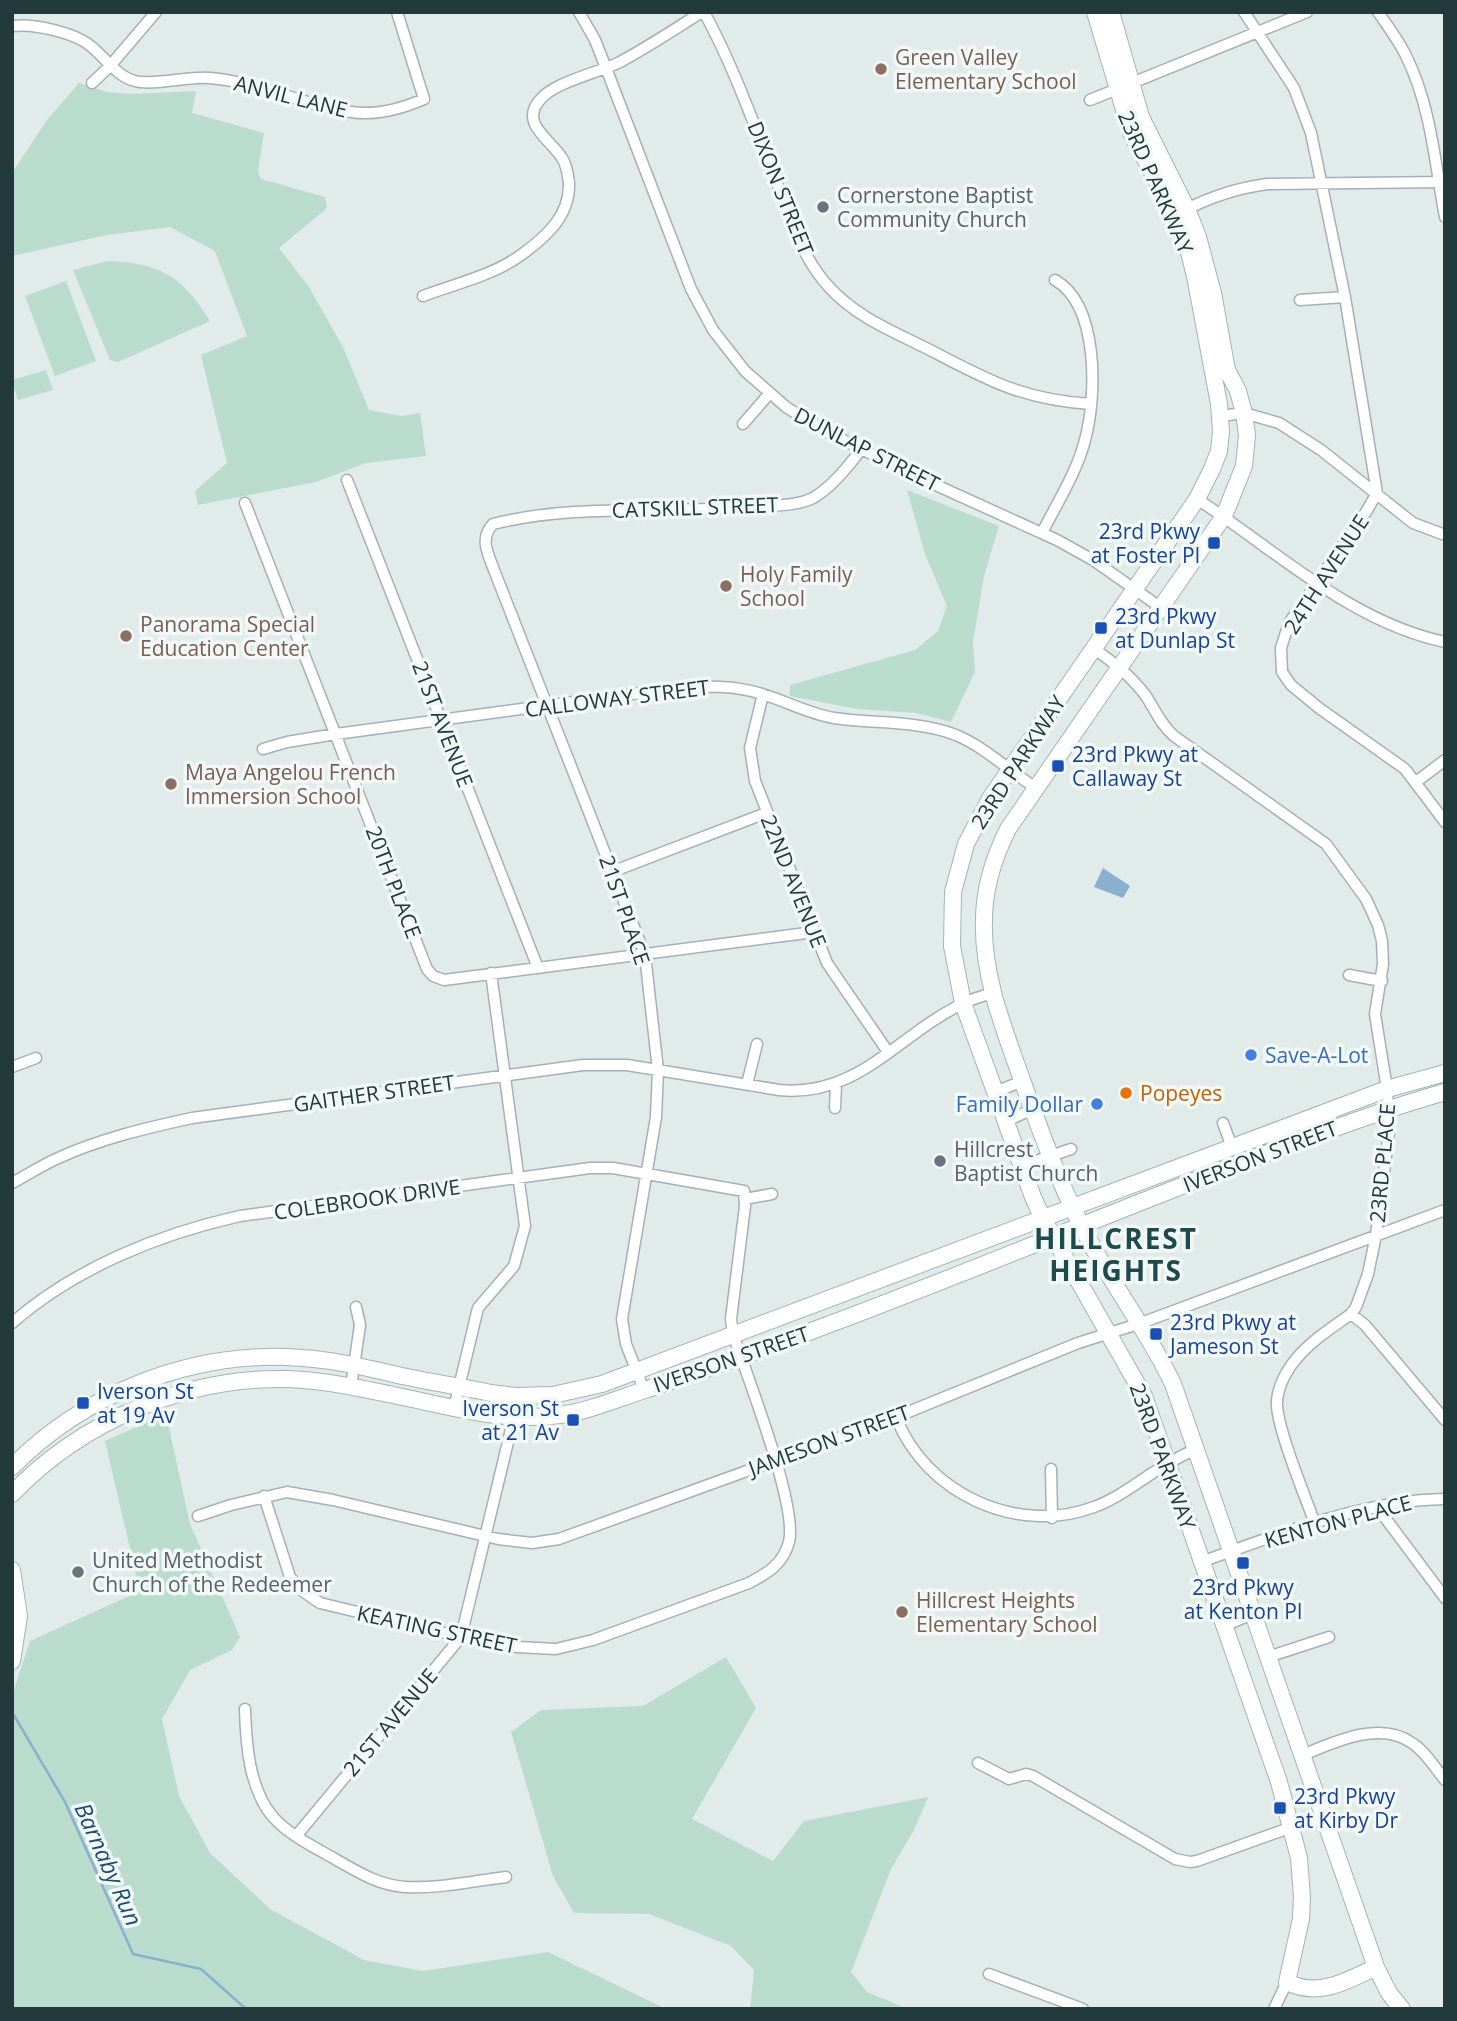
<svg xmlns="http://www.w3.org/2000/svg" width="1457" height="2021" font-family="'Open Sans',sans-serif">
	<rect width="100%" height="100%" fill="#e1ebe9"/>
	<path fill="#badccd" d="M79,83L107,92L131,94L196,91L192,113L264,133L258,171L261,179L325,197L327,208L279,248L309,287L343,347L369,410L401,416L420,413L426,456L366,463L316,482L198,505L195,491L227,463L201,355L247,336L215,251L170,227L107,235L12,256V173L47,120Z
		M107,261C161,263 182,276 210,321L118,362L110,360L73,270Z
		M66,281L96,361L55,376L25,296Z
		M46,370L53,390L18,400L12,380Z
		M907,490L999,526L984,576L973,642L975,672L951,722L917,713L857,709L790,696V685L915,650L938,631L947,606L925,554Z
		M166,1414L190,1524L240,1637L232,1650L190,1670L162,1719L179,1796L210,1853L270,1909L364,1960L423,1971L548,1952L666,2009H12V1696L30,1641L140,1591L105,1441Z
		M726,1657L756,1708L692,1819L773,1861L804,1821L928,1797L914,1830L891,1869L851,1972L867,1992L908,2009H750L754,1970L731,1946L649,1914L574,1913L553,1876L511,1732L541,1710L643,1706Z"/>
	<path fill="#89b0cf" d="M1103,868L1130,886L1123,898L1094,887Z"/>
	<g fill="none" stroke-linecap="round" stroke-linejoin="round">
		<path stroke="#89b0cf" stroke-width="2.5" d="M12,1712L65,1802L133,1954L201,1969L246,2009"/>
		<defs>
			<path id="street" d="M579,12L595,40L606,68L691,289L713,330L745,371L786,407L821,429L916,476L1057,540L1093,560L1160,607
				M704,12C733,65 753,122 775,178C789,215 801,257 829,287C857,318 895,332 932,351C989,381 1025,400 1091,404
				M1244,12L1294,88L1311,133L1345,297L1377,493L1366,512L1289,623L1281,648L1282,672L1291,685L1319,708L1405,769L1445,822
				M1378,12C1388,27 1400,42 1407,58C1431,107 1435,164 1445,217
				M12,26C34,23 77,33 93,48C106,59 118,77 135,81C153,86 189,76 210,78C258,82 303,105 351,112C376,116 401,109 424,99L397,12
				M92,83L110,66L156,12
				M1090,100L1307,12
				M1183,211C1210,197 1237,188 1267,184L1445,182
				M423,296C455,284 494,275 521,255C546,237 570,216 569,183C568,175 567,165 562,158C551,140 520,124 539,101C553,82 598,73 620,62C648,47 675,29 702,12
				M1300,300L1345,297
				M1220,416L1244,413L1279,423L1321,450L1413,523L1445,535
				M743,424L769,394
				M347,480L538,968
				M1197,499C1276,550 1350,622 1445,642
				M245,503L427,969L433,976L444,980L814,932
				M1042,533C1057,503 1077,472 1085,440C1097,396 1099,305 1055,280
				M1093,648C1113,662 1131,676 1146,696C1155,710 1161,725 1174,736L1326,844L1366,899L1378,925L1382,941L1383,964L1375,1014L1387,1089L1389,1132L1376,1235L1368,1274L1356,1307L1351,1314C1333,1327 1312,1340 1297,1358C1287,1369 1278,1386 1277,1401C1275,1424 1306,1498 1315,1524
				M763,694L750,748L755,781L827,963L888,1052
				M263,749L287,742L336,734L677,688C707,686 734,685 762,694C786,701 809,714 834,718C874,724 917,720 956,735C985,747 1009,771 1036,788
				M1416,782L1445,760
				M614,871L766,813
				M1349,975L1382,981
				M12,1067L36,1058
				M747,1084L757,1044
				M995,1092L1023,1081
				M835,1108L836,1084
				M1006,1121L1033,1109
				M1223,1123L1232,1147
				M1022,1166L1071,1149
				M12,1183C27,1175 41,1166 56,1159C99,1139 146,1128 192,1118L583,1065H627L779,1090C857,1098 898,1035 962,1004C971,999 983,996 993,993
				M745,1199L772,1194
				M1351,1314L1365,1325L1445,1420
				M12,1323C75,1268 159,1234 240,1216L590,1168H613L744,1191L745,1206L731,1319L733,1334C747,1376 798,1506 789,1542C783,1564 768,1573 749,1583L593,1640L556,1649L499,1646L320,1603L301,1590L290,1577L264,1496
				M351,1387L360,1325L356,1307
				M644,1390L626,1344L622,1319L656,1117L658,1070L645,955L494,570C488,553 479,539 493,524C576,503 665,514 749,507C769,505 795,507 813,498C832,487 849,466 862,448
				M454,1408L478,1308L514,1266L525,1226L491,973
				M896,1417C925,1493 1017,1536 1094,1507C1116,1499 1134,1485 1154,1472C1167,1463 1181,1456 1196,1449
				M1051,1469L1052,1518
				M1377,1507L1445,1598
				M198,1516L231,1505L287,1492L333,1500L498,1539L532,1543L559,1539L896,1417L1078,1343L1141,1323L1445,1210
				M1201,1562C1277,1535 1363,1500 1445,1499
				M1224,1626L1253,1614
				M1268,1657L1329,1637
				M245,1709C246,1744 249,1789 273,1817C289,1835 314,1847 335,1859C358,1872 378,1885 405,1887C438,1889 473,1881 506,1877
				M1303,1755C1334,1742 1380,1720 1412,1743C1425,1751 1435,1768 1445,1780
				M978,1763L1009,1779L1026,1774L1033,1776L1175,1859L1190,1862L1197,1861L1292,1827L1323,1820
				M297,1835L461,1637L514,1417L516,1396
				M989,1974L1083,2009
				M1274,2009L1287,1982"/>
			<path id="secondary" d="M1095,12L1131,133L1175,215L1188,248L1195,276L1219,404L1221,431L1219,451L1212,469L1197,499L991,797L966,844L953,892L952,946L963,1003L1033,1197L1042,1217L1144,1396L1279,1782L1299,1858L1302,1897L1301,1919L1287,1982C1318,1998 1347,1981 1376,1967
				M1111,12L1141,117L1187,209L1198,237L1213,293L1227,370L1238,391L1244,413L1247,435L1244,466L1224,516L1008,829C994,857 984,888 984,920C982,975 1004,1029 1022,1080C1043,1138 1064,1197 1095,1251C1120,1296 1151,1337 1173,1384L1376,1967L1389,1993L1402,2009
				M12,1467C83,1395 185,1354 286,1357C326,1358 364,1367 402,1376C431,1382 461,1387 491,1393L516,1396L553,1395L602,1384L1387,1089L1445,1073
				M12,1494C82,1421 185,1377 287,1379C323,1380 358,1388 393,1395C448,1406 503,1423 560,1415C590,1411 619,1398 648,1389C703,1370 759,1351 814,1330C960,1276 1104,1215 1249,1160C1314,1136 1378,1111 1445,1092
				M12,1570L19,1616L12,1661"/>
		</defs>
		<use href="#street" stroke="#a4b2b1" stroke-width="13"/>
		<use href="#secondary" stroke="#a0b6b5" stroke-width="18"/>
		<use href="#street" stroke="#fff" stroke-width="10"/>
		<use href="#secondary" stroke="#fff" stroke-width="16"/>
	</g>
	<g fill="#8d6e63" stroke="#f1f8f6" stroke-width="2.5">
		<circle cx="881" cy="69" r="7"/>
		<circle cx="726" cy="586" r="7"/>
		<circle cx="126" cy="636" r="7"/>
		<circle cx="171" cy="784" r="7"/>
		<circle cx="902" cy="1612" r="7"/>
	</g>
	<g fill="#6b7280" stroke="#f1f8f6" stroke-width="2.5">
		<circle cx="823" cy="207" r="7"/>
		<circle cx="940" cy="1161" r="7"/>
		<circle cx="78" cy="1572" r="7"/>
	</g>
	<g fill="#1a4fb4" stroke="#f1f8f6" stroke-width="2.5">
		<rect x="1207" y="536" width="14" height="14" rx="3.5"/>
		<rect x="1094" y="621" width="14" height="14" rx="3.5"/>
		<rect x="1051" y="759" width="14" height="14" rx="3.5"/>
		<rect x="1149" y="1327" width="14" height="14" rx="3.5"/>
		<rect x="76" y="1396" width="14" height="14" rx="3.5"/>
		<rect x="566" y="1413" width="14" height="14" rx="3.5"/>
		<rect x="1236" y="1556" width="14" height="14" rx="3.5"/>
		<rect x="1273" y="1801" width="14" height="14" rx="3.5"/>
	</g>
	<g fill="#3f7fe0" stroke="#f1f8f6" stroke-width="2.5">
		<circle cx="1251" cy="1055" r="7"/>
		<circle cx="1097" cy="1104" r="7"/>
	</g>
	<circle fill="#e8710a" stroke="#f1f8f6" stroke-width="2.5" cx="1126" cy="1093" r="7"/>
	<g text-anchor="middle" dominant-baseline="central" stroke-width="7" stroke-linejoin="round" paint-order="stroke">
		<g font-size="21" fill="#785e54" stroke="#f1f8f6" text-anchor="start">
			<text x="895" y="57">Green Valley<tspan x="895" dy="24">Elementary School</tspan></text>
			<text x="740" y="574">Holy Family<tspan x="740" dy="24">School</tspan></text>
			<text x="140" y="624">Panorama Special<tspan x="140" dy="24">Education Center</tspan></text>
			<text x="185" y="772">Maya Angelou French<tspan x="185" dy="24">Immersion School</tspan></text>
			<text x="916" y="1600">Hillcrest Heights<tspan x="916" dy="24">Elementary School</tspan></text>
		</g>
		<g font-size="21" fill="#223a3b" stroke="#f1f8f6">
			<text transform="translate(291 96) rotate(14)">ANVIL LANE</text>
			<text transform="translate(1156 182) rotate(66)">23RD PARKWAY</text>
			<text transform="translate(781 188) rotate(68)">DIXON STREET</text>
			<text transform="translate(867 449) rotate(27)">DUNLAP STREET</text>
			<text transform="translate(695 507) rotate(-2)">CATSKILL STREET</text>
			<text transform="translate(1326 574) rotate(-57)">24TH AVENUE</text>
			<text transform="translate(617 698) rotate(-7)">CALLOWAY STREET</text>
			<text transform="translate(443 724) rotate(69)">21ST AVENUE</text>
			<text transform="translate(1018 762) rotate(-57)">23RD PARKWAY</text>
			<text transform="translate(794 881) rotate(68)">22ND AVENUE</text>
			<text transform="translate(394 882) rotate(69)">20TH PLACE</text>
			<text transform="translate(625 910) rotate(71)">21ST PLACE</text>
			<text transform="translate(374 1093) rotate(-8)">GAITHER STREET</text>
			<text transform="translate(1260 1156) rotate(-21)">IVERSON STREET</text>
			<text transform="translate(1382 1163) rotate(-85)">23RD PLACE</text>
			<text transform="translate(367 1199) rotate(-8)">COLEBROOK DRIVE</text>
			<text transform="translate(731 1359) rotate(-19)">IVERSON STREET</text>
			<text transform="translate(829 1440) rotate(-20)">JAMESON STREET</text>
			<text transform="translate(1163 1456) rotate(70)">23RD PARKWAY</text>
			<text transform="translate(1338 1521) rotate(-15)">KENTON PLACE</text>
			<text transform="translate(437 1629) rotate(12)">KEATING STREET</text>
			<text transform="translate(390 1722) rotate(-50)">21ST AVENUE</text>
		</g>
		<g font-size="21" fill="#5b616d" stroke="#f1f8f6" text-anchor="start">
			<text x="837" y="195">Cornerstone Baptist<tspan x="837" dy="24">Community Church</tspan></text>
			<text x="954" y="1149">Hillcrest<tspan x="954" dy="24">Baptist Church</tspan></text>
			<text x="92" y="1560">United Methodist<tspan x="92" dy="24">Church of the Redeemer</tspan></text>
		</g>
		<g font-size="21" fill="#164399" stroke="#f1f8f6" text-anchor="start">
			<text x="1200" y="531" text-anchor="end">23rd Pkwy<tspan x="1200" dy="24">at Foster Pl</tspan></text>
			<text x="1115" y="616">23rd Pkwy<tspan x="1115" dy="24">at Dunlap St</tspan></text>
			<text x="1072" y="754">23rd Pkwy at<tspan x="1072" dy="24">Callaway St</tspan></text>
			<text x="1170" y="1322">23rd Pkwy at<tspan x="1170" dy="24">Jameson St</tspan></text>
			<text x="97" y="1391">Iverson St<tspan x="97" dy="24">at 19 Av</tspan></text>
			<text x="559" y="1408" text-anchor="end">Iverson St<tspan x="559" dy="24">at 21 Av</tspan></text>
			<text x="1243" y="1587" text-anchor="middle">23rd Pkwy<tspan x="1243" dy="24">at Kenton Pl</tspan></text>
			<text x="1294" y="1796">23rd Pkwy<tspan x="1294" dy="24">at Kirby Dr</tspan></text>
		</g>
		<g font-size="21" fill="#366cbe" stroke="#f1f8f6" text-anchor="start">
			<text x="1265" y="1055">Save-A-Lot</text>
			<text x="1083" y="1104" text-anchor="end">Family Dollar</text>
		</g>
		<g font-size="21" fill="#c56008" stroke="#f1f8f6" text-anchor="start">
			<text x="1140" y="1093">Popeyes</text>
		</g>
		<g font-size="23" font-style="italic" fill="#1d4d75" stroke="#f1f8f6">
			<text transform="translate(109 1864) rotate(66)">Barnaby Run</text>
		</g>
		<g font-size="28" font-weight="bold" letter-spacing="2" fill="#1e4a4d" stroke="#f1f8f6">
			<text x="1116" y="1238">HILLCREST<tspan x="1116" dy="32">HEIGHTS</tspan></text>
		</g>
	</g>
	<rect width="1457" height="2021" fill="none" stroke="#223a3b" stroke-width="28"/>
</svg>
